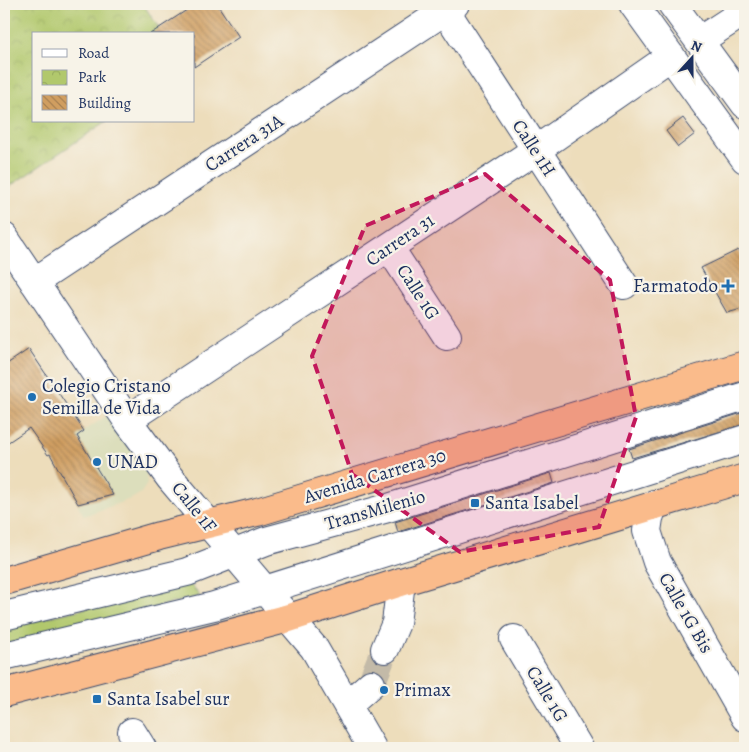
<svg xmlns="http://www.w3.org/2000/svg" width="749" height="752" font-family="Alegreya,serif">
	<defs>
		<pattern id="park-crowns" width="20" height="18" patternUnits="userSpaceOnUse" patternTransform="scale(1.25)"><rect width="20" height="18" fill="#b1c86c"/><path d="M2 6a3 3 0 1 1 6 0M12 15a3 3 0 1 1 6 0" fill="none" stroke="#98ac60"/></pattern>
		<pattern id="building-back-hatch" width="6" height="6" patternUnits="userSpaceOnUse" patternTransform="scale(1.25)"><rect width="6" height="6" fill="#d09e60"/><path d="M-1 5l2 2M0 0l6 6M5-1l2 2" fill="none" stroke="#a88152"/></pattern>
	</defs>
	<rect width="100%" height="100%" fill="#f7f3e8"/>
	<filter id="ink" filterUnits="userSpaceOnUse"><feTurbulence type="fractalNoise" baseFrequency=".02" numOctaves="2"/><feDisplacementMap in="SourceGraphic" scale="10" xChannelSelector="R" yChannelSelector="G"/><feConvolveMatrix kernelMatrix="1 2 1 2 8 2 1 2 1" color-interpolation-filters="sRGB"/></filter>
	<filter id="wash" filterUnits="userSpaceOnUse"><feTurbulence type="fractalNoise" baseFrequency=".0096" numOctaves="4" result="noise"/><feDisplacementMap in="SourceGraphic" scale="20" xChannelSelector="R" yChannelSelector="G"/><feGaussianBlur stdDeviation="1.12" result="paint"/><feColorMatrix in="noise" values="0 0 0 0 0 0 0 0 0 0 0 0 0 0 0 0 0 1.4 0 .05"/><feComposite in="paint" operator="in"/></filter>
	<g filter="url(#wash)">
		<rect width="100%" height="100%" fill="#edddbb"/>
		<path fill="#dcdebc" d="M108,415L146,470L147,484L141,493L133,498L84,516L50,454Z"/>
		<path fill="#b1c86c" stroke="#667c65" d="M189,583L200,596L4,645V628Z"/>
		<path fill="url(#park-crowns)" stroke="#667c65" d="M4,4H143L163,34H34V121H107L4,190Z"/>
		<g id="blocks">
			<path fill="url(#building-back-hatch)" d="M196,4H217L239,37L194,67V34H150Z
				M683,118L695,134L678,147L666,131Z
				M738,250L745,260V308L727,313L701,268Z
				M29,349L84,431L77,436L113,495L78,504L50,454L48,455L29,428L4,445V366Z
				M745,412V424L632,458L629,449Z
				M551,473L554,483L398,532L395,522Z"/>
		</g>
	</g>
	<g filter="url(#ink)">
		<use href="#blocks" fill-opacity="0" stroke="#3a496c" stroke-width="1"/>
		<g fill="none" stroke-linecap="round" stroke-linejoin="round">
			<path stroke="#c3baa8" stroke-width="28" stroke-dasharray="28 14" stroke-linecap="butt" d="M371,684L385,649"/>
			<defs>
				<path id="minor" d="M633,4L745,159
					M672,4L745,104
					M445,10L624,285
					M699,41L745,11
					M4,237L127,420L170,478L314,648L372,748
					M389,247L447,336
					M34,282L455,4
					M127,420L536,150L671,56
					M654,504L649,518L647,531L657,562L745,717
					M4,616L187,572L266,541L388,508L745,396
					M514,639L579,748
					M385,649L396,623L401,582
					M4,656L214,606L745,439
					M347,705L371,684
					M132,732L142,748"/>
				<path id="highway" d="M4,581L159,536L257,512L745,365
					M4,693L289,618L401,582L745,478"/>
			</defs>
			<use href="#minor" stroke="#3a496c" stroke-width="30"/>
			<use href="#highway" stroke="#3a496c" stroke-width="30"/>
			<use href="#minor" stroke="#fff" stroke-width="28"/>
			<use href="#highway" stroke="#fabb8b" stroke-width="28"/>
		</g>
	</g>
	<path fill="#c2185b" fill-opacity="0.2" stroke="#c2185b" stroke-width="4" stroke-dasharray="10 6" stroke-linejoin="round" d="M485,174L610,280L636,417L599,527L460,552L352,474L312,356L365,226Z"/>
	<g fill="#1f6fb2" stroke="#f7f3e8" stroke-width="2">
		<path d="M725.5 278.5h5v5h5v5h-5v5h-5v-5h-5v-5h5z"/>
		<circle cx="32" cy="397" r="5"/>
		<circle cx="97" cy="462" r="5"/>
		<rect x="470" y="498" width="10" height="10" rx="2.5"/>
		<circle cx="384" cy="690" r="5"/>
		<rect x="92" y="694" width="10" height="10" rx="2.5"/>
	</g>
	<g text-anchor="middle" dominant-baseline="central" stroke-width="4.5" stroke-linejoin="round" paint-order="stroke">
		<g font-size="19" fill="#1b2f5e" stroke="#f7f3e8">
			<text transform="translate(244 143) rotate(-33)">Carrera 31A</text>
			<text transform="translate(534 148) rotate(57)">Calle 1H</text>
			<text transform="translate(400 240) rotate(-34)">Carrera 31</text>
			<text transform="translate(418 292) rotate(57)">Calle 1G</text>
			<text transform="translate(375 476) rotate(-17)">Avenida Carrera 30</text>
			<text transform="translate(194 507) rotate(51)">Calle 1F</text>
			<text transform="translate(375 510) rotate(-16)">TransMilenio</text>
			<text transform="translate(686 613) rotate(60)">Calle 1G Bis</text>
			<text transform="translate(547 694) rotate(59)">Calle 1G</text>
		</g>
		<g font-size="19" fill="#1b2f5e" stroke="#f7f3e8" text-anchor="start">
			<text x="718" y="286" text-anchor="end">Farmatodo</text>
			<text x="42" y="386">Colegio Cristano<tspan x="42" dy="22">Semilla de Vida</tspan></text>
			<text x="107" y="462">UNAD</text>
			<text x="485" y="503">Santa Isabel</text>
			<text x="394" y="690">Primax</text>
			<text x="107" y="699">Santa Isabel sur</text>
		</g>
	</g>
	<rect width="749" height="752" fill="none" stroke="#f7f3e8" stroke-width="20"/>
	<rect x="32" y="32" width="162" height="90" fill="#f7f3e8" stroke="#9fa5b1"/>
	<rect x="42" y="49" width="25" height="8" fill="#ffffff" stroke="#9fa5b1"/>
	<text x="78" y="58" font-size="15" fill="#1b2f5e">Road</text>
	<rect x="42" y="70" width="25" height="15" fill="url(#park-crowns)" stroke="#9fa5b1"/>
	<text x="78" y="82" font-size="15" fill="#1b2f5e">Park</text>
	<rect x="42" y="95" width="25" height="15" fill="url(#building-back-hatch)" stroke="#9fa5b1"/>
	<text x="78" y="108" font-size="15" fill="#1b2f5e">Building</text>
	<g transform="translate(692 58) rotate(21)" stroke="#f7f3e8" stroke-width="4" paint-order="stroke">
	<path d="M0-4L9 19L0 12L-9 19Z" fill="#1b2f5e"/>
	<text y="-8" font-size="14" font-weight="bold" text-anchor="middle" fill="#1b2f5e">N</text>
	</g>
</svg>
